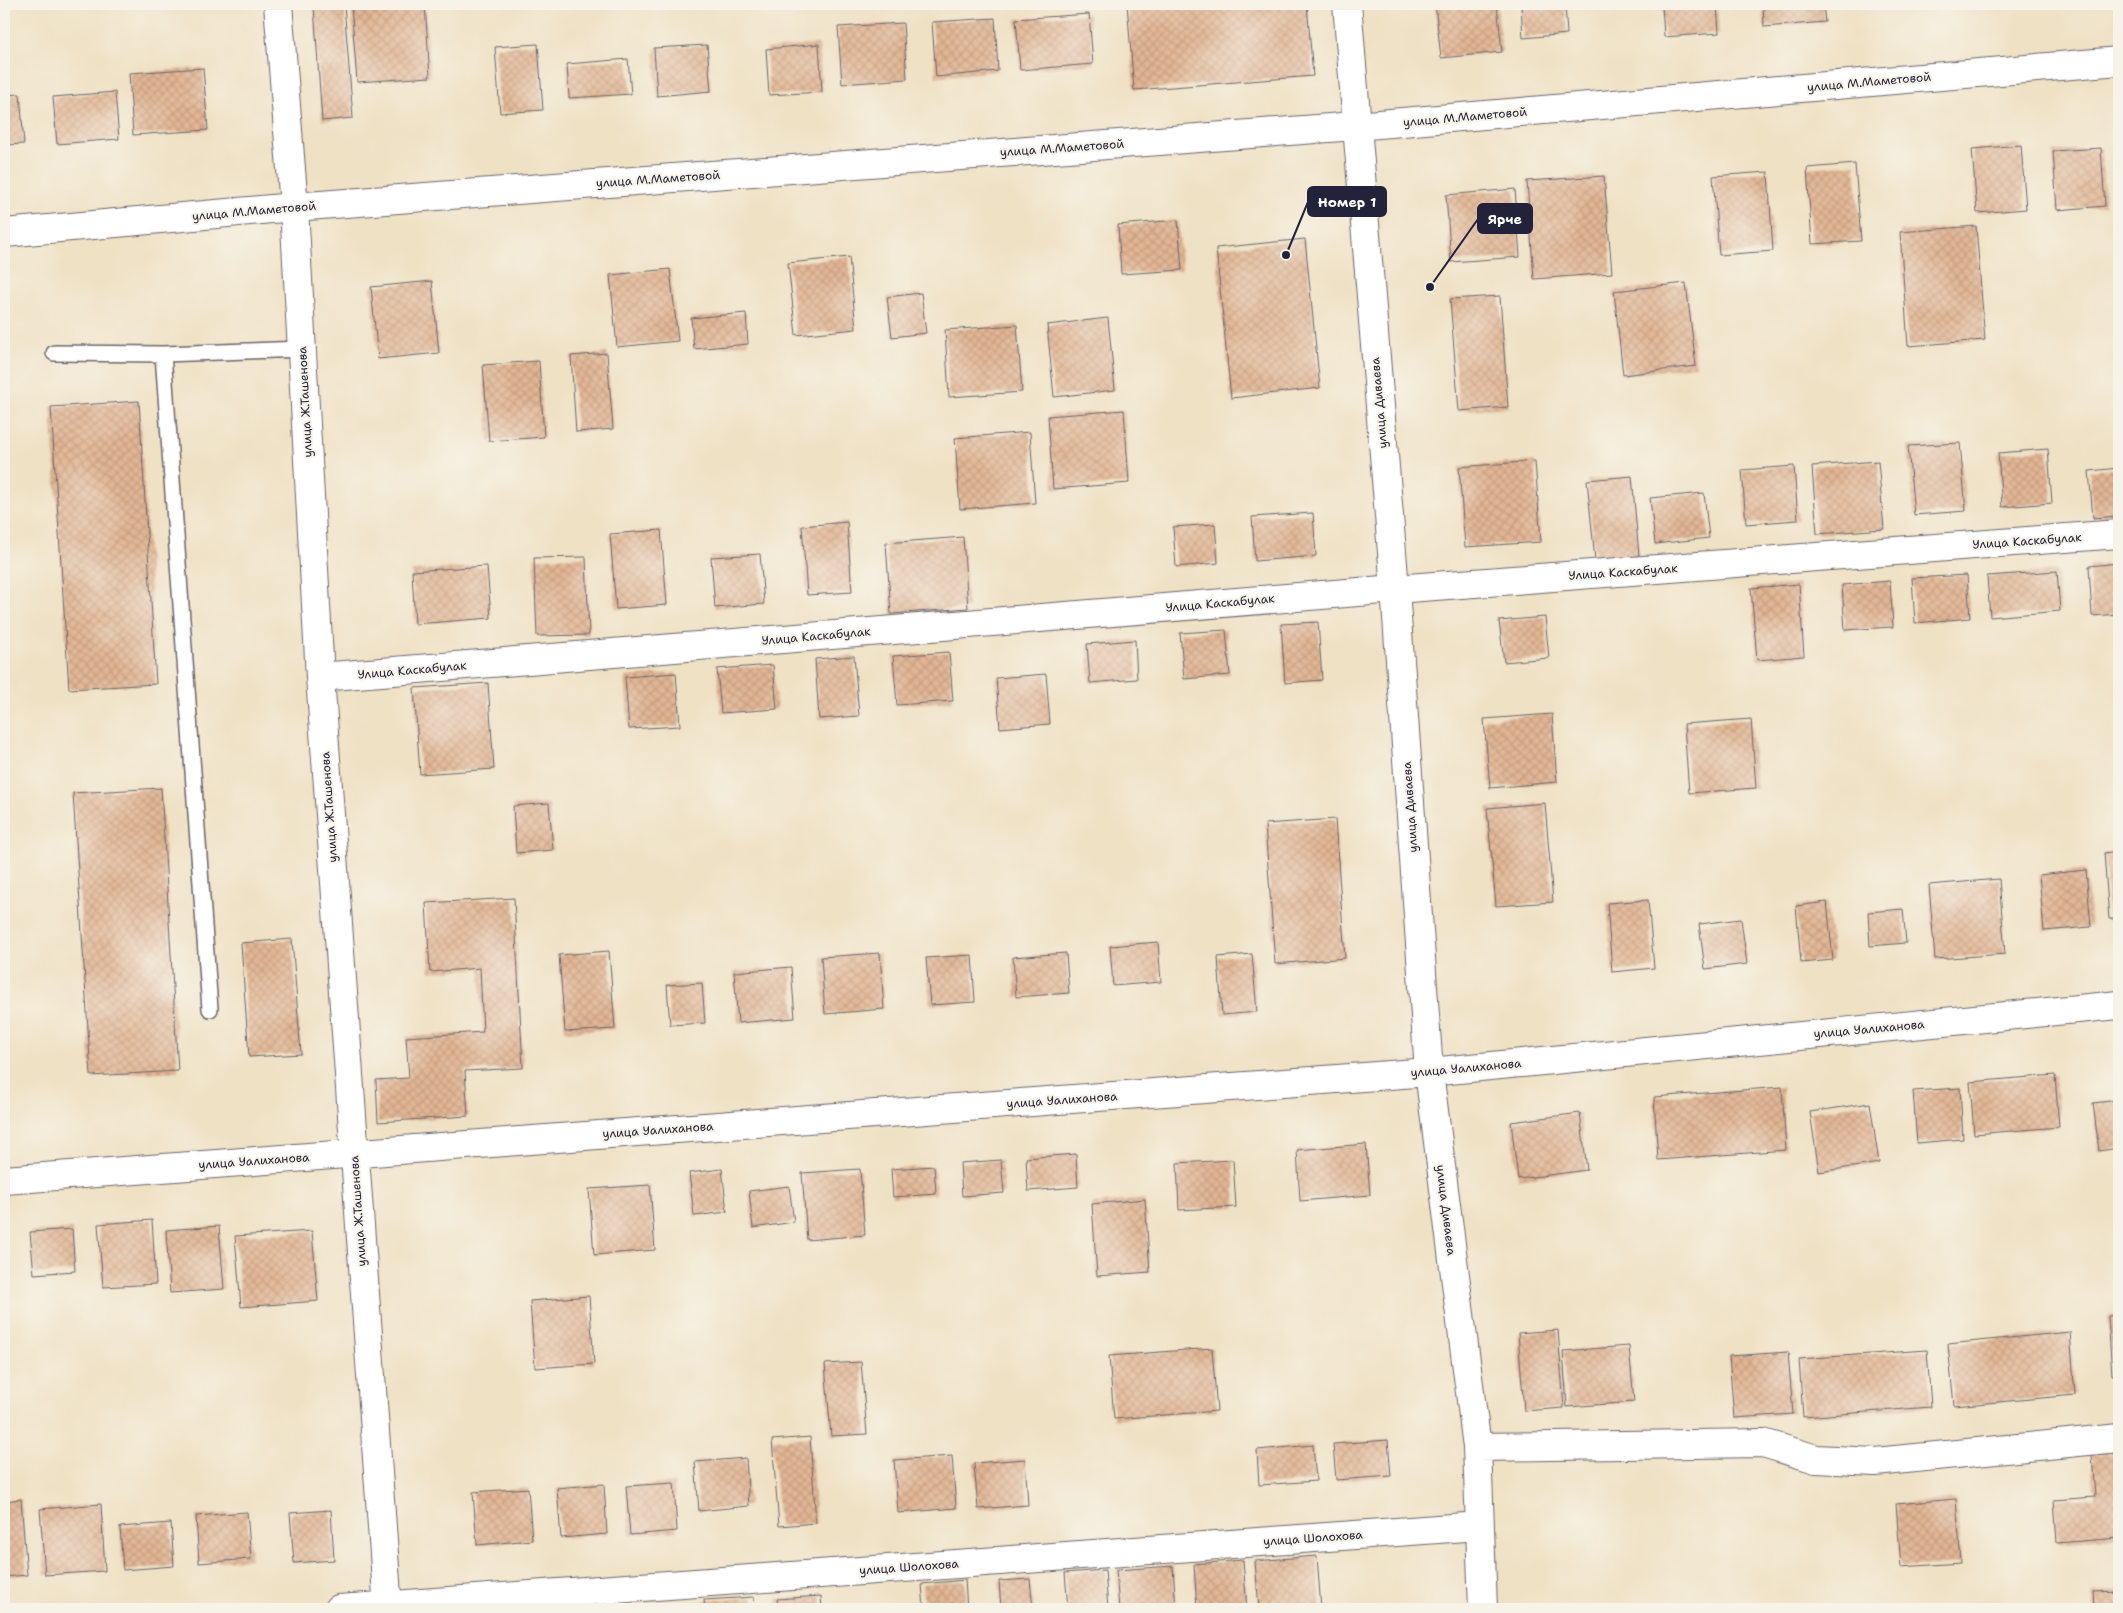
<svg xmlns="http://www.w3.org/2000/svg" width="2123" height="1613" font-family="'Shantell Sans',sans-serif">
	<defs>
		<pattern id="building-cross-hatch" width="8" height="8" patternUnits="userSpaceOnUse" patternTransform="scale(1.25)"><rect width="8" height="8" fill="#e2b694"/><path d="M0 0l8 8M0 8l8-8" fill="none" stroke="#c29c80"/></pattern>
	</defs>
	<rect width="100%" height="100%" fill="#f7f3e8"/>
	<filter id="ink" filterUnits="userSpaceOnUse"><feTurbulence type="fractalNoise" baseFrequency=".02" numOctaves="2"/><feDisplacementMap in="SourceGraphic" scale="10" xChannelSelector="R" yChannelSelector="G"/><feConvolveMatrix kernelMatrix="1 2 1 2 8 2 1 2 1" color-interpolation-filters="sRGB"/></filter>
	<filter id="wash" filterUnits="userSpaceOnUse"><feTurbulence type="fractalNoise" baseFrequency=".0096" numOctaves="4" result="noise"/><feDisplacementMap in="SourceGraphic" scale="20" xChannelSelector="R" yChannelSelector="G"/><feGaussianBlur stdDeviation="1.12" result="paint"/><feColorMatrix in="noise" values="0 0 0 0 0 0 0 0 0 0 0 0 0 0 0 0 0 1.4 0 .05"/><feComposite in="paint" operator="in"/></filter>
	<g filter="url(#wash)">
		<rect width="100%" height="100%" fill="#efe1c4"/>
		<g id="blocks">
			<path fill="url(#building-cross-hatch)" d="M344,4L353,118L322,121L314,7Z
				M351,4H425L430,77L357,82Z
				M1127,4H1307L1313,76L1134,90Z
				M1435,4H1497L1502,52L1441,58Z
				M1521,4H1565L1567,34L1523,38Z
				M1662,4H1717L1719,33L1664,37Z
				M1763,4H1823L1825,22L1764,27Z
				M1089,14L1093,64L1020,70L1016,19Z
				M995,18L998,71L936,77L932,22Z
				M903,23L907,79L842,84L838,27Z
				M538,44L543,110L500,113L495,47Z
				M819,44L822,92L769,95L766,49Z
				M707,45L711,91L657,96L654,48Z
				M628,59L631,94L569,98L567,64Z
				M203,68L208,130L133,135L129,73Z
				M115,92L119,139L57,144L53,97Z
				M20,94L24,144L4,145V95Z
				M2021,145L2026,209L1977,213L1972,149Z
				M2101,148L2105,206L2057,210L2053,151Z
				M1855,164L1861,241L1812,244L1807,168Z
				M1768,172L1773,251L1719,255L1713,176Z
				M1604,176L1612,273L1534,279L1527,181Z
				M1515,189L1520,257L1451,262L1446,195Z
				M1178,220L1182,270L1121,274L1118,225Z
				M1976,226L1985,340L1908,346L1900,232Z
				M1305,239L1320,388L1231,398L1216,248Z
				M849,257L856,329L796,335L788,263Z
				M670,269L678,341L617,347L610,275Z
				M432,281L439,353L378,359L371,287Z
				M1686,283L1696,366L1623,375L1614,291Z
				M921,293L926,333L892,337L887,297Z
				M1500,296L1508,407L1459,411L1450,299Z
				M746,313L748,344L694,349L691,318Z
				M1108,318L1115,390L1054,397L1047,325Z
				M1017,325L1022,392L949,397L945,330Z
				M607,353L613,429L576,432L571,356Z
				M539,361L544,437L489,441L483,365Z
				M139,401L156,684L69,689L51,407Z
				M1124,410L1129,483L1053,489L1048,416Z
				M1030,432L1035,503L960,509L955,438Z
				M1960,443L1966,511L1914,515L1908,446Z
				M2048,449L2052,503L2002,507L1998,453Z
				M1535,461L1541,542L1465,547L1459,467Z
				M1878,461L1884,529L1817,534L1812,466Z
				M1794,466L1798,520L1746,524L1742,470Z
				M2119,468V516L2093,518L2089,471Z
				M1632,476L1639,556L1595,560L1587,480Z
				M1704,493L1709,538L1655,544L1650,498Z
				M1313,513L1316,556L1255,561L1252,517Z
				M847,522L852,592L807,595L802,526Z
				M1215,524L1218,563L1176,567L1173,527Z
				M661,530L667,605L616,609L610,534Z
				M963,537L968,608L891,614L886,543Z
				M760,554L764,604L715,608L711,557Z
				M586,557L589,635L537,636L534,558Z
				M2119,563V614L2092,616L2089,566Z
				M487,566L491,618L415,624L412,571Z
				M2057,571L2060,611L1990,617L1987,576Z
				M1967,575L1970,618L1915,623L1912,578Z
				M1890,581L1893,627L1845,630L1842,585Z
				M1799,584L1804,656L1757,660L1751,588Z
				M1545,617L1549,658L1504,662L1499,621Z
				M1318,622L1322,680L1285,683L1281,624Z
				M1226,630L1230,675L1184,679L1180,633Z
				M1135,640L1137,679L1090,683L1087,644Z
				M949,652L953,701L897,705L893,656Z
				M854,656L859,716L819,719L815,659Z
				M773,665L777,709L721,713L717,669Z
				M676,673L680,726L629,729L625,677Z
				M1046,674L1050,724L1000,728L996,678Z
				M488,683L494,769L420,774L414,688Z
				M1552,714L1557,782L1490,788L1484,719Z
				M1751,719L1756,788L1689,793L1684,724Z
				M161,788L178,1071L91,1076L73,793Z
				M549,803L553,850L516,853L513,806Z
				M1545,803L1553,902L1496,906L1487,808Z
				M1335,819L1345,958L1275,964L1265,824Z
				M2119,851V919H2109L2104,853Z
				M2086,870L2091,927L2044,931L2039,875Z
				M1999,879L2005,954L1935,959L1929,885Z
				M514,898L523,1068L465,1071L468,1116L378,1122L376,1080L409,1078L406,1037L483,1032L480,968L430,972L426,903Z
				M1648,900L1654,968L1612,972L1607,903Z
				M1827,902L1833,960L1801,963L1796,906Z
				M1903,909L1906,943L1870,946L1868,912Z
				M1741,919L1747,964L1705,969L1699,924Z
				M292,939L301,1054L249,1057L241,943Z
				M1158,942L1161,982L1113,986L1110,946Z
				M609,951L615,1029L565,1032L559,955Z
				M880,953L884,1009L825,1014L821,957Z
				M1066,953L1069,993L1016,997L1013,957Z
				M1252,954L1257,1012L1222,1015L1218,957Z
				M972,955L975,1002L930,1005L926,958Z
				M791,967L795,1018L738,1023L734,972Z
				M702,983L705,1023L670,1025L667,985Z
				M2055,1075L2059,1127L1974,1134L1970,1082Z
				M1782,1087L1786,1150L1658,1160L1654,1097Z
				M1960,1088L1963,1139L1917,1143L1913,1091Z
				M2119,1100V1148L2099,1151L2093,1103Z
				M1870,1103L1879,1163L1819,1172L1810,1112Z
				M1580,1113L1587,1170L1518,1179L1511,1122Z
				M1366,1144L1370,1195L1300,1201L1297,1150Z
				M1076,1154L1078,1187L1028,1191L1026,1158Z
				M1001,1160L1004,1193L962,1196L960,1163Z
				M1233,1160L1236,1207L1179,1210L1177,1163Z
				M934,1166L936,1194L893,1197L891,1169Z
				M722,1169L727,1212L694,1216L689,1173Z
				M860,1169L865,1235L807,1240L802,1173Z
				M650,1185L655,1250L594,1255L589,1189Z
				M789,1186L794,1222L753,1228L749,1191Z
				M1145,1199L1150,1272L1097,1276L1092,1204Z
				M152,1220L156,1284L103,1287L98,1224Z
				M219,1226L224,1289L170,1293L166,1230Z
				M72,1229L75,1271L34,1274L30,1232Z
				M312,1231L318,1301L241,1307L235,1236Z
				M589,1296L594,1364L535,1368L530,1301Z
				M2119,1315V1374L2112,1375L2108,1316Z
				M1558,1330L1564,1408L1524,1411L1518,1333Z
				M2070,1332L2075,1395L1954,1406L1948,1344Z
				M1629,1346L1634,1402L1567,1407L1563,1351Z
				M1212,1348L1217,1411L1114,1419L1109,1356Z
				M1927,1350L1931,1407L1803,1417L1799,1359Z
				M1788,1352L1793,1414L1734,1418L1729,1356Z
				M861,1362L867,1434L831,1436L825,1364Z
				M810,1437L816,1523L779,1526L772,1440Z
				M1388,1440L1391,1476L1336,1480L1333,1444Z
				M1313,1445L1316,1481L1259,1485L1257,1450Z
				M2119,1453V1538L2057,1543L2054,1500L2095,1497L2092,1455Z
				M952,1456L956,1508L898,1513L894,1460Z
				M746,1458L749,1506L699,1511L695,1462Z
				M1025,1459L1028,1505L978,1509L974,1463Z
				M674,1483L677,1531L630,1535L626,1486Z
				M604,1484L607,1534L561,1538L557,1488Z
				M528,1488L532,1540L477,1545L473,1492Z
				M21,1499L27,1575L4,1577V1501Z
				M1956,1499L1961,1563L1901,1567L1896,1504Z
				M101,1504L105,1571L45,1575L40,1509Z
				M331,1510L334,1560L294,1563L290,1513Z
				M247,1512L251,1559L199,1563L196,1516Z
				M171,1523L174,1566L123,1570L120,1527Z
				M1317,1556L1321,1609H1259L1255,1561Z
				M1243,1560L1247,1609H1197L1194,1564Z
				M1173,1566L1176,1609H1119L1116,1570Z
				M1105,1570L1108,1609H1068L1065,1573Z
				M1030,1579L1033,1609H1001L999,1581Z
				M965,1580L967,1609H924L922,1584Z
				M2119,1591V1609H2094L2093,1592Z
				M821,1596L822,1609H778L777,1599Z
				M754,1597L755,1609H705L704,1600Z
				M681,1604L682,1609H638V1608Z"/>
		</g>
	</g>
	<g filter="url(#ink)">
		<use href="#blocks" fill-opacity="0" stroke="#6a656b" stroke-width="1"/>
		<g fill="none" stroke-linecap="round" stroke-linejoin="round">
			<defs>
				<path id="lane" d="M54,353L163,354L302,349
					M163,354L210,1009"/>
				<path id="street" d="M278,4L294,207L320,677L388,1609
					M1347,4L1395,589L1429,1072L1477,1447L1483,1609
					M4,233L294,207L1355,126L2119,61
					M320,677L1395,589L2119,534
					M4,1180L1429,1072L2119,1005
					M1477,1447L1763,1443L1816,1459L1875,1462L2119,1438
					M339,1609L1479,1526"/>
			</defs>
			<use href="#lane" stroke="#6a656b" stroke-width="18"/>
			<use href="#street" stroke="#6a656b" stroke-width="30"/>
			<use href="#lane" stroke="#fff" stroke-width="15"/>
			<use href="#street" stroke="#fff" stroke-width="28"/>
		</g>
	</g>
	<g text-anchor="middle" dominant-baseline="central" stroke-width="4" stroke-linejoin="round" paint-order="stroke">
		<g font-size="12" fill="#22223b" stroke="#f7f3e8">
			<text transform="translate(1869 82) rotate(-5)">улица М.Маметовой</text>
			<text transform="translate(1465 117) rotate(-5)">улица М.Маметовой</text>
			<text transform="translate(1062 148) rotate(-4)">улица М.Маметовой</text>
			<text transform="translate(658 179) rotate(-4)">улица М.Маметовой</text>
			<text transform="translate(254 211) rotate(-5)">улица М.Маметовой</text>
			<text transform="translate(305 402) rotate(-93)">улица Ж.Ташенова</text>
			<text transform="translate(1379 403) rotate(-95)">улица Диваева</text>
			<text transform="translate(2027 541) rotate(-4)">Улица Каскабулак</text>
			<text transform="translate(1623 572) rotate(-4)">Улица Каскабулак</text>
			<text transform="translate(1220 603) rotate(-5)">Улица Каскабулак</text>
			<text transform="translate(816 636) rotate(-5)">Улица Каскабулак</text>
			<text transform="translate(412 670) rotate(-5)">Улица Каскабулак</text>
			<text transform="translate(329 807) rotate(-94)">улица Ж.Ташенова</text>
			<text transform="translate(1410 807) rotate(-94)">улица Диваева</text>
			<text transform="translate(1869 1029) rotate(-5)">улица Уалиханова</text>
			<text transform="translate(1466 1068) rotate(-5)">улица Уалиханова</text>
			<text transform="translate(1062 1100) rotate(-4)">улица Уалиханова</text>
			<text transform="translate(658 1130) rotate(-4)">улица Уалиханова</text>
			<text transform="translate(254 1161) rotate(-4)">улица Уалиханова</text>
			<text transform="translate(1446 1210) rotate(83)">улица Диваева</text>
			<text transform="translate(358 1211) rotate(-94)">улица Ж.Ташенова</text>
			<text transform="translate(1313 1538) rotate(-4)">улица Шолохова</text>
			<text transform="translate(909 1567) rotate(-4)">улица Шолохова</text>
		</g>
	</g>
	<path fill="none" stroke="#22223b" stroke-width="2" d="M1286 255L1308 202M1430 287L1478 219"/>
	<g fill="#22223b" stroke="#f7f3e8" stroke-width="2">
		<circle cx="1286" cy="255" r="5"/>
		<circle cx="1430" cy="287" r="5"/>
	</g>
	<g fill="#22223b" stroke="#22223b" stroke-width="2">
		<rect x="1308" y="187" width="78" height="29" rx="5"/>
		<rect x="1478" y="204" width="54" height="29" rx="5"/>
	</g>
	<g font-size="14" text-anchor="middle" font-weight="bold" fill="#fff">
		<text x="1347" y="207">Номер 1</text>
		<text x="1505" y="224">Ярче</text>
	</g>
	<rect width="2123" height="1613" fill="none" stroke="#f7f3e8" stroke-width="20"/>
</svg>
